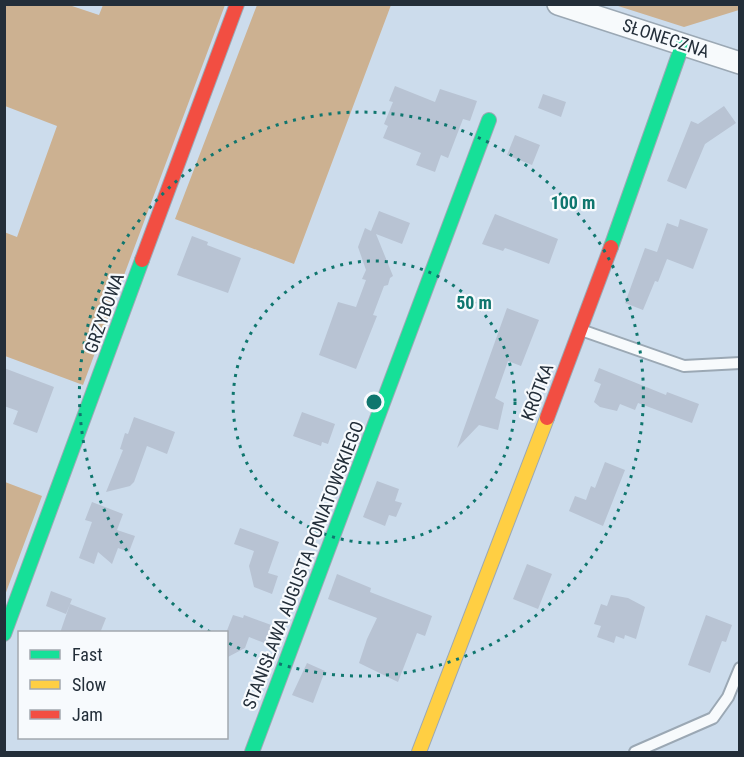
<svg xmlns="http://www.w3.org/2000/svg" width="744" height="757" font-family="'Roboto Condensed',sans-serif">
	<rect width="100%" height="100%" fill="#ccdcec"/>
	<path fill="#ccb191" d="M739,4V10L684,27L615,5Z
		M5,5H69L99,15L103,5H225L83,385L5,356L4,232L17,237L57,126L5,106Z
		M257,5H391L294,264L175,219Z
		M5,482L42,496L5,595Z"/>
	<path fill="#b8c3d3" d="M395,86L435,102L440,89L477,101L470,121L463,119L448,158L441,155L435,172L416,165L421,153L383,138L388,126L384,124L393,102L389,101Z
		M543,94L566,102L561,117L538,108Z
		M724,106L736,123L705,144L686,189L667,181L691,121L698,124Z
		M515,135L540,145L532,165L507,155Z
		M379,211L410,223L402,244L376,234L393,276L390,278L388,285L384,286L373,315L377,316L356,369L319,355L338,302L356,307L366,280L362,279L366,270L358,247L365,228L371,231Z
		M495,214L558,239L549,264L505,248L503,251L482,244Z
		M680,219L708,229L693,269L667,259L658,282L655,281L643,310L625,303L645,248L657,252L667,223L678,227Z
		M192,236L208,242L207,245L241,258L228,293L177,275Z
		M507,308L539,320L521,366L508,361L495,398L504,403L498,430L479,425L457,448Z
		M4,368L54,387L37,433L13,424L18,411L4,406Z
		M599,368L666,395L667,392L699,404L692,423L638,403L635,410L620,404L617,411L600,407L594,402L601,384L594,381Z
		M302,412L335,424L328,444L322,442L321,446L293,436Z
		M134,417L175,432L167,454L147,446L134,482L130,486L106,492L123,450L120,449L125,433L128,434Z
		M605,462L625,470L603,526L569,511L575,496L586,500L591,486L595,488Z
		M377,481L399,489L395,501L402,503L396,517L389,515L385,526L363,517Z
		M92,502L123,514L117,530L135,536L129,552L118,548L112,564L98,552L94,564L79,558L92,522L85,520Z
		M240,528L279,542L268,573L278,576L272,594L254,587L249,566L254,551L234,544Z
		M527,564L552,574L538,609L513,599Z
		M337,574L371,588L370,592L432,616L425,636L417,633L398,682L359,663L367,639L377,618L328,599Z
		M51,591L72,599L66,614L46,606Z
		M611,595L628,598L645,607L636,639L625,635L624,639L616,636L614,643L597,637L601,626L594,624L601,604L607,606Z
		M70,604L106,618L100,633H60Z
		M233,615L243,618L244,615L274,626L267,644L249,637L245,648L226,658V633Z
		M706,615L732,625L726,642L722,641L710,673L688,665Z
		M307,663L325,671L313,703L292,695Z"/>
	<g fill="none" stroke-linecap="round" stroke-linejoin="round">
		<defs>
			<path id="lane" d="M581,330L684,366L740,363
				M635,752L713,718L728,697L740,668"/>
			<path id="street" d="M558,4L740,63"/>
			<path id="fast" d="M611,247L683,43
				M4,634L142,260
				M252,752L489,120"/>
			<path id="slow" d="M419,752L547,418"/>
			<path id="jam" d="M142,260L237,4
				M547,418L611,247"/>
		</defs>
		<use href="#lane" stroke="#9ba8b4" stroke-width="14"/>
		<use href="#street" stroke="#9ba8b4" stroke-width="24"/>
		<use href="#fast" stroke="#9ba8b4" stroke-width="16"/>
		<use href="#slow" stroke="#9ba8b4" stroke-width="16"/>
		<use href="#jam" stroke="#9ba8b4" stroke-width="16"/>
		<use href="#lane" stroke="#f7fafc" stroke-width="10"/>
		<use href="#street" stroke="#f7fafc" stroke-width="21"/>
		<use href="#fast" stroke="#16e098" stroke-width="14"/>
		<use href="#slow" stroke="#ffcf43" stroke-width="14"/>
		<use href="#jam" stroke="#f24e42" stroke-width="14"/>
	</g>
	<g fill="none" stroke="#0f766e" stroke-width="3" stroke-dasharray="3 6">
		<circle cx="374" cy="402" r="141"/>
		<path d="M210 632A282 282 0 1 1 227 642"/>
	</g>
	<g text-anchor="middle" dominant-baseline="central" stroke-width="4.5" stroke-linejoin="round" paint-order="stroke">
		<g font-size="18" fill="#232e39" stroke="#f7fafd">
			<text transform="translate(666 38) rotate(18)">SŁONECZNA</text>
			<text transform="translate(104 313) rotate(-70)">GRZYBOWA</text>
			<text transform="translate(537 392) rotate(-69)">KRÓTKA</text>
			<text transform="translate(303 565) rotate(-69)">STANISŁAWA AUGUSTA PONIATOWSKIEGO</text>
		</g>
	</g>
	<circle cx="374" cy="402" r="9" fill="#0f766e" stroke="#f7fafd" stroke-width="3"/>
	<g font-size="18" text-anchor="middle" font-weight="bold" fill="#0f766e" stroke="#f7fafd" stroke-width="4.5" stroke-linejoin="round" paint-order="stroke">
		<text x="573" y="209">100 m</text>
		<text x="474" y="309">50 m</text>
	</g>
	<rect width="744" height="757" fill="none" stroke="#232e39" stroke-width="12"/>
	<rect x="18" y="631" width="210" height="108" fill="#f7fafd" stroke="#a2a8af" stroke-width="1.5"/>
	<rect x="30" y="650" width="30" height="9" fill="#16e098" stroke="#a2a8af" stroke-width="1.5"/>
	<text x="72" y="661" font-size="18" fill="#232e39">Fast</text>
	<rect x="30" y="680" width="30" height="9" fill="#ffcf43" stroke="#a2a8af" stroke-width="1.5"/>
	<text x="72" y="691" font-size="18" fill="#232e39">Slow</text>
	<rect x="30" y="710" width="30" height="9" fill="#f24e42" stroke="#a2a8af" stroke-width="1.5"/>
	<text x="72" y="721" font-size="18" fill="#232e39">Jam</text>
</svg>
